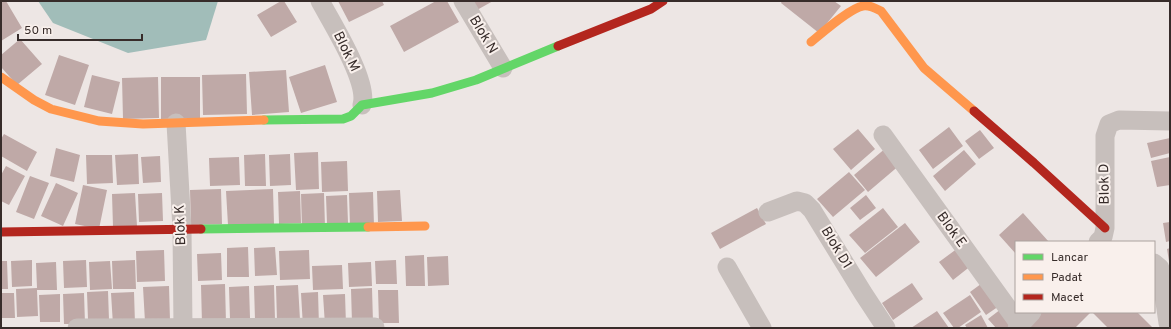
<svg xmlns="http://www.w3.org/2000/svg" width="1171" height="329" font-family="Overpass,sans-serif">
	<rect width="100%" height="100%" fill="#ede6e4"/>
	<path fill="#a1bdb9" d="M38,1H218L206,40L128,53L53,23Z"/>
	<path fill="#bfa9a7" d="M4,1H6L22,28L1,41V3Z
		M281,1H284L297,22L271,37L257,15Z
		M338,1H382L384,5L349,22Z
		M436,1H447L459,22L404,52L390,26Z
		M472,1H493L477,10Z
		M782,1H834L841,6L819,33L781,3Z
		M20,39L42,64L17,85L1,67V55Z
		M59,55L89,65L75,105L45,95Z
		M325,65L337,102L301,113L289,77Z
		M286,70L289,112L252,115L249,72Z
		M246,74L247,114L203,115L202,75Z
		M92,75L120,82L112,114L84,107Z
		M158,77L159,118L123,119L122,78Z
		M161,77H200V118L161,119Z
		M949,127L963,146L933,169L919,150Z
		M858,129L875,149L851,170L833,149Z
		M980,130L994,148L979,159L965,141Z
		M4,134L37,152L27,171L1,156V139Z
		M1170,138V153L1151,158L1147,143Z
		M887,147L901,164L868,192L854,175Z
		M56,148L80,155L74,182L50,176Z
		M964,150L976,164L945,191L933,176Z
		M318,152L319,189L296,190L294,153Z
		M138,154L139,184L117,185L115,155Z
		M265,154L266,186H245L244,155Z
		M290,154L291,185L270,186L269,155Z
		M86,155H112L113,183L87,184Z
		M160,156L161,182L143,183L141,157Z
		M239,157L240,185L210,186L209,158Z
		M1170,157V185L1157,187L1151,161Z
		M347,161L348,191L322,192L321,162Z
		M6,166L25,176L9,205L1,201V175Z
		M849,172L865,190L833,217L817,199Z
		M30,176L49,183L34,219L16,212Z
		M56,183L78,193L63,226L41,216Z
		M83,185L107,190L99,229L75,224Z
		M221,189L222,224L191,225L190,190Z
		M273,189L274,224L228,225L226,191Z
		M400,190L402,221L378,222L377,191Z
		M300,191L301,223L279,224L278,192Z
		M373,192L374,226L350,227L349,193Z
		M135,193L137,226L113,227L112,194Z
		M162,193L163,221L139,222L138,194Z
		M324,193L325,227L302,228L301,194Z
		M347,195L348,223L327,224L326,196Z
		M866,195L876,208L860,220L850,208Z
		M757,208L766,224L720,249L711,233Z
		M883,208L898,227L865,253L849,235Z
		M1023,213L1049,242H1016V254L999,235Z
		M1170,222V241L1166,242L1163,223Z
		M905,223L920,242L876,277L860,258Z
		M248,247L249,277H227V248Z
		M275,247L277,275L255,276L254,248Z
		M958,248L972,265L953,280L939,262Z
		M1170,248V261H1169L1167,249Z
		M164,250L165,281L137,282L136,251Z
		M309,250L310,279L280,280L279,251Z
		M221,253L222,280L198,281L197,254Z
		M424,255L425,286H406L405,256Z
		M448,256L449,285L428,286L427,257Z
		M32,260V286L12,287L11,261Z
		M86,260L87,287L64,288L63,261Z
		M135,260L136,289H113L112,261Z
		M396,260L397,284H376L375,261Z
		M1,261H7L8,289H1Z
		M110,261L112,289L90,290L89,262Z
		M56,262L57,290H37L38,316L17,317L16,289L37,288L36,263Z
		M371,262L372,286L349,287L348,263Z
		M342,265L343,289L313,290L312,266Z
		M985,281L1002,304L986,315L970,292Z
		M912,283L923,299L893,320L882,303Z
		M225,284L226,323L202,324L201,285Z
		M274,285L275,320H255L254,286Z
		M298,285L300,320L277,321L276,286Z
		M169,286L170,321L145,322L143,287Z
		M249,286L250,318L230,319L229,287Z
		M372,288L373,323H352L351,289Z
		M378,290H398L399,323H379Z
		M108,291L109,320H88L87,292Z
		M134,292L135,324L113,325L111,293Z
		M318,292L319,326L303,327L301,293Z
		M1,293H14L15,318H1Z
		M84,293L85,324H64L63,294Z
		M60,294V322H40L39,295Z
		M345,294L346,325H325L323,295Z
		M970,295L981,312L958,328H954L943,313Z
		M1001,309L1013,328H996L988,319Z
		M937,311L949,328H911Z
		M1041,312H1091L1075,328H1025Z
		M1092,312H1137L1153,328H1108Z
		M981,315L988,328H967L965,325Z"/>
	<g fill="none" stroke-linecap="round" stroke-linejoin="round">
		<path stroke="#c7bfbc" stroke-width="19" d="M320,1C332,23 369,82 362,105
			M463,1L503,68
			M176,123L182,229L183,328
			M883,135L1020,325
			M768,212L797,201L805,203L812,210L863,293L886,328
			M1098,242L1103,237L1105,228V136L1109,124L1119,120L1170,121
			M1154,263L1160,268L1168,323L1170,327
			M727,267L762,328
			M77,328L375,327
			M1017,328L1032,312"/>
		<path stroke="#63d668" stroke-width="9" d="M264,120L343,119L351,116L362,105L432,93L476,80L558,46
			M201,229L368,227"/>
		<path stroke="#ff974d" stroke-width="9" d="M811,42C822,33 850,8 863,6C870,5 875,8 881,11L924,68L974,111
			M1,77L34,100L51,109L99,121L143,124L264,120
			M368,227L425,226"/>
		<path stroke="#b3261e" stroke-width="9" d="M558,46L651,9L663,1
			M974,111L1034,163L1105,228
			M1,232L201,229"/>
	</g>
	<g text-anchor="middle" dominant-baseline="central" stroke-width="4" stroke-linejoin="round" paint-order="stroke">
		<g font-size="14" fill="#372c2a" stroke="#f9f0ec">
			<text transform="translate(483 35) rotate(59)">Blok N</text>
			<text transform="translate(346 52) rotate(64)">Blok M</text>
			<text transform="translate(1105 184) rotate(-91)">Blok D</text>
			<text transform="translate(181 225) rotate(-92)">Blok K</text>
			<text transform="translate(951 230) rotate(54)">Blok E</text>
			<text transform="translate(836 248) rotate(59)">Blok D1</text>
		</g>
	</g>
	<rect width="1171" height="329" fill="none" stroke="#372c2a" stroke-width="4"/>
	<rect x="1015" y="241" width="140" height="72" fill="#f9f0ec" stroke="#aba29e"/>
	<rect x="1023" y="254" width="20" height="6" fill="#63d668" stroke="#aba29e"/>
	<text x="1051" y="261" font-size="12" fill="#372c2a">Lancar</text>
	<rect x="1023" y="274" width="20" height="6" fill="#ff974d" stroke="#aba29e"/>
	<text x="1051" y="281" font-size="12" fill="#372c2a">Padat</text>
	<rect x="1023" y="294" width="20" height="6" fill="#b3261e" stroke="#aba29e"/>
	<text x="1051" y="301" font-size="12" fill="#372c2a">Macet</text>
	<path d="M18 34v6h124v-6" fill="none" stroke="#372c2a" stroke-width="2"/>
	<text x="24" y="34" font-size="12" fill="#372c2a" stroke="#f9f0ec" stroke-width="3" paint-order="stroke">50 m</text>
</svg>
